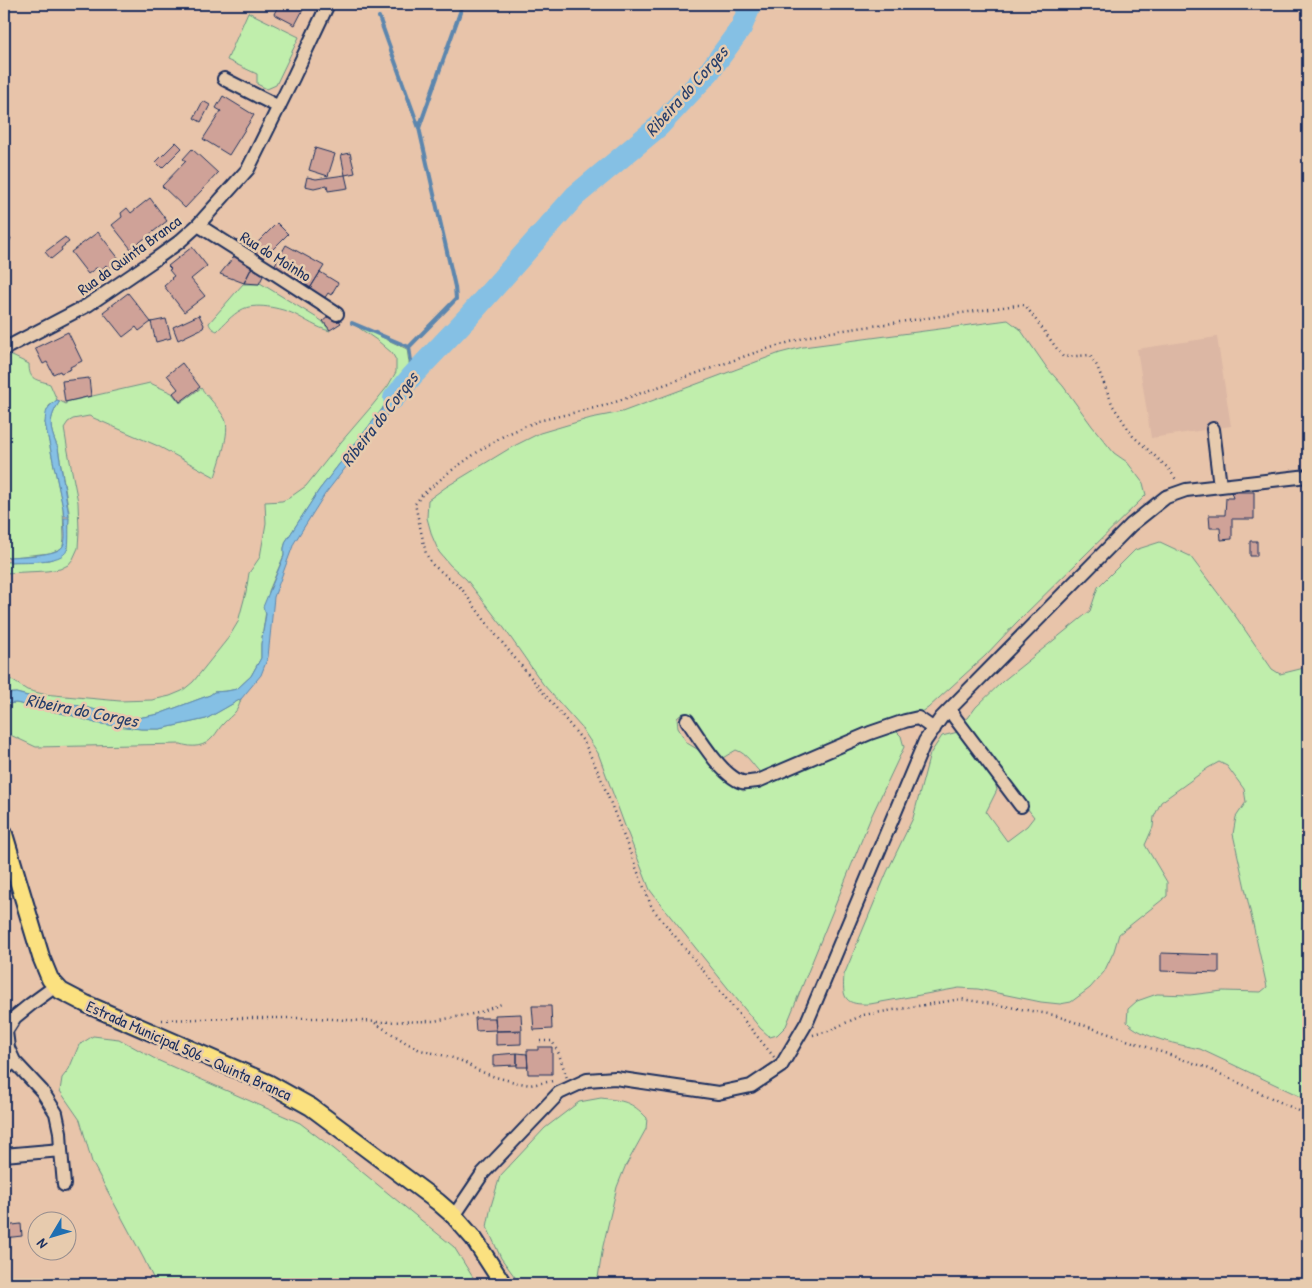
<svg xmlns="http://www.w3.org/2000/svg" width="1312" height="1288" font-family="'Patrick Hand',sans-serif">
	<rect width="100%" height="100%" fill="#e8c4aa"/>
	<filter id="ink" filterUnits="userSpaceOnUse"><feTurbulence type="fractalNoise" baseFrequency=".02" numOctaves="2"/><feDisplacementMap in="SourceGraphic" scale="10" xChannelSelector="R" yChannelSelector="G"/><feConvolveMatrix kernelMatrix="1 2 1 2 8 2 1 2 1" color-interpolation-filters="sRGB"/></filter>
	<g filter="url(#ink)">
		<path fill="#dcb7a4" d="M1217,337L1231,426L1151,438L1137,349Z"/>
		<path fill="#c0eeac" stroke="#6e8e85" d="M248,12L299,37L276,85L267,89L257,84V74L227,60Z
			M260,283L322,321L330,331C317,328 306,320 294,314C281,308 254,302 241,310C232,315 224,324 217,331C212,329 210,327 209,323L243,284H259Z
			M1008,320L1020,329L1047,368L1063,386L1092,426L1114,453L1127,462L1143,483L1146,495L1015,624L985,656L928,708L919,714L761,773C752,765 748,754 736,750L721,759L688,715L683,713L677,718L678,728L687,743L707,755L725,779L743,791L775,779L890,732L896,731L901,736L904,747L871,817L786,1026L777,1035L770,1037L760,1028L666,911L650,890L625,826L598,753L581,727L543,684L504,628L466,579L450,565L439,552L432,536L427,518L428,500L446,487L512,447L540,433L591,418L622,412L780,353L803,347Z
			M352,323L407,349L410,369L380,412L319,490L286,541L284,548V555L269,591L261,644V658L251,676L237,689L227,691L214,692L210,695L159,714L132,719L115,714L74,705L47,703L32,697L16,693L4,694V675L27,690L43,694L120,701L152,700L170,696L182,691L193,682L229,637L238,622L246,592L249,573L260,557L266,523L265,502L282,501L289,498L306,486L341,442L371,407L388,386L396,372V360L392,353L378,341Z
			M8,354L29,364C29,381 36,379 50,384L57,400L49,406L45,423L63,508L64,538L63,546L60,549L50,553L4,558V356Z
			M150,383L172,393L180,403L201,388C208,397 219,408 225,419C231,431 219,464 215,477L158,446L89,416L73,419L68,422L64,428L67,446L78,502L79,531L78,548L73,559L68,565L60,569L47,571L4,573V562L49,560L68,549L69,512L58,448C49,428 48,419 60,401L66,404V402Z
			M1160,542L1190,556L1236,617L1272,669L1280,674L1308,667V1100L1200,1049C1180,1045 1140,1037 1127,1022L1128,1009L1137,1001L1157,994L1190,995L1223,991L1261,992L1267,987L1233,834L1236,817L1246,802L1244,789L1227,766L1219,762L1208,768L1161,802L1154,817L1153,827L1145,845L1167,882V896L1119,934L1114,951L1104,972L1090,988L1071,1002L1060,1004L1041,1002L978,989L959,988L870,1004C845,1005 842,999 844,975L887,872L913,818L930,754L942,736L958,732L994,779L997,790L986,812L1007,841L1027,826L1034,817L961,722L968,718L976,707L1003,681L1090,611L1098,587L1135,550Z
			M241,699C237,714 233,713 223,724C219,728 217,733 213,737C205,747 192,748 181,744L36,747L4,732V704L16,703L74,716L95,723L141,729H160L206,719Z
			M93,1036L119,1039L157,1060L300,1123L334,1149L454,1247L477,1284H156L144,1259L92,1162L80,1120L60,1091L62,1078L69,1069L79,1045Z
			M601,1098C624,1101 631,1101 647,1118L646,1129L625,1167L617,1187L603,1246L597,1284H520L501,1258L487,1227L491,1206L500,1176L545,1128L579,1102Z"/>
		<path fill="#85c0e4" stroke="#5b86ae" d="M410,369L414,380L325,494L294,543L274,597L268,657L261,675L241,699L206,719L160,729H141L95,723L74,716L16,703L4,704V694L16,693L32,697L47,703L74,705L115,714L132,719L159,714L210,695L214,692L227,691L237,689L251,676L261,658V644L266,614L263,607L284,556V548L286,541L319,490L380,412Z
			M57,400L60,401C48,419 49,428 58,448L69,516H64L63,508L45,423C46,410 46,408 57,400Z
			M64,518H69C68,526 70,543 67,550C62,564 22,561 10,562L9,557C20,556 58,556 63,546C67,538 64,526 64,518Z"/>
		<g fill="none" stroke-linecap="round" stroke-linejoin="round">
			<path stroke="#5b86ae" stroke-width="4" d="M379,17L419,128L455,287L456,299L409,347
				M419,128L463,4
				M352,323L409,347
				M409,347L413,375"/>
			<path stroke="#85c0e4" stroke-width="22" d="M394,398L413,375L469,316L575,196L659,126L709,72L741,28L751,4"/>
		</g>
		<path fill="#cfa298" stroke="#1b2f5e" d="M279,4H306L295,25L274,14Z
			M378,4H394L379,9Z
			M223,96L254,115L229,155L203,139L221,111L216,108Z
			M203,101L210,105L201,122L194,118Z
			M176,142L182,148L162,168L156,162Z
			M315,148L335,154L328,176L309,170Z
			M192,149L218,173L185,208L162,186L186,161L183,159Z
			M350,153L355,173L345,175L341,155Z
			M345,175L348,188L328,191L327,185L314,188L305,186L307,177L316,179Z
			M150,198L167,221L131,249L112,225L122,217L121,213L127,208L131,213Z
			M277,223L288,234L262,260L248,252Z
			M98,232L120,260L109,269L106,265L102,269L96,268L88,274L71,252Z
			M4,235L11,238L4,253Z
			M65,237L69,242L61,248L62,250L51,259L45,252Z
			M286,245L324,266L309,290L273,268Z
			M192,247L207,266L191,279L205,296L184,312L164,286L172,279L171,278L174,276L169,270L171,269L168,266Z
			M236,254L254,263L244,283L220,274Z
			M254,263L266,270L259,284L244,283Z
			M320,272L338,283L331,295L328,293L324,299L309,290Z
			M128,293L151,322L139,331L136,327L123,337L103,312Z
			M333,313L341,323L330,330L323,321Z
			M199,315L204,325L203,328L178,340L173,327Z
			M166,319L171,338L156,342L151,322Z
			M68,332L82,361L70,367L71,369L61,373L60,371L53,374L47,362L43,364L35,348Z
			M182,363L200,387L180,402L173,393L178,389L167,375Z
			M89,378L91,396L65,402L62,381Z
			M1231,492H1254V519H1232V539L1221,540L1220,528H1210L1209,515H1225L1226,498H1233Z
			M1250,541H1257V556H1250Z
			M1161,953L1219,955V973L1161,971Z
			M532,1006H551L552,1029L534,1030Z
			M521,1014L522,1030L496,1031L495,1015Z
			M475,1018H495L496,1030L476,1031Z
			M496,1031H521V1044L496,1045Z
			M538,1047H552V1074H528L527,1050H538Z
			M517,1053L527,1054L528,1067H517Z
			M517,1053V1065L493,1066V1055Z
			M21,1224L22,1236L4,1238V1226Z"/>
		<g fill="none" stroke-linecap="round" stroke-linejoin="round">
			<defs>
				<path id="minor" d="M224,79L279,107
					M198,225L274,273L337,314
					M4,349L88,305L157,258L179,242L198,225L248,169L293,78L328,4
					M1213,429L1220,486
					M950,709L955,718L1021,806
					M687,720C699,738 722,776 742,782C747,783 753,781 758,781L870,733L905,721L918,718L934,729
					M4,1070L14,1061
					M61,1150L64,1185
					M4,1155L61,1150L60,1132L56,1113L42,1091L14,1061L8,1048L6,1031L15,1017L31,1004L57,985
					M454,1216L483,1173L559,1093L587,1080L615,1078L718,1093L751,1086L781,1066L807,1022L925,741L941,718L1131,525L1166,497L1186,490L1308,476"/>
				<path id="major" d="M4,834L41,957L50,979L61,991L86,1004L268,1083L311,1107L438,1202L454,1216L474,1239L503,1284"/>
			</defs>
			<use href="#minor" stroke="#1b2f5e" stroke-width="16"/>
			<use href="#major" stroke="#1b2f5e" stroke-width="20"/>
			<path stroke="#1b2f5e" stroke-width="2.5" stroke-dasharray="1 4" stroke-linecap="butt" d="M162,1020L237,1018H317L378,1022L434,1021L478,1013L504,1003
				M375,1023L405,1042L420,1050L450,1057L464,1062L477,1070L495,1077L515,1082L530,1085L553,1081
				M813,1035L828,1031L863,1015L961,999L1004,1006L1054,1015L1205,1067L1308,1115
				M540,1041H552L559,1054L567,1078
				M774,1057L652,908L600,776L584,742L491,629L461,588L433,565L426,554L415,504L422,495L448,473L479,451L505,435L538,421L607,405L757,352L817,334L1017,305H1025L1063,357L1090,355L1097,366L1113,406L1133,436L1169,469L1177,481"/>
			<use href="#minor" stroke="#e7cbae" stroke-width="12"/>
			<use href="#major" stroke="#fbe180" stroke-width="16"/>
		</g>
	</g>
	<g text-anchor="middle" dominant-baseline="central" stroke-width="5" stroke-linejoin="round" paint-order="stroke">
		<g font-size="16" fill="#1b2f5e" stroke="#e7cbae">
			<text transform="translate(129 255) rotate(-36)">Rua da Quinta Branca</text>
			<text transform="translate(276 256) rotate(32)">Rua do Moinho</text>
			<text transform="translate(189 1050) rotate(24)">Estrada Municipal 506 - Quinta Branca</text>
		</g>
		<g font-size="18" font-style="italic" fill="#263e6b" stroke="#e7cbae">
			<text transform="translate(686 91) rotate(-48)">Ribeira do Corges</text>
			<text transform="translate(379 419) rotate(-52)">Ribeira do Corges</text>
			<text transform="translate(82 710) rotate(11)">Ribeira do Corges</text>
		</g>
	</g>
	<rect width="1312" height="1288" fill="none" stroke="#e7cbae" stroke-width="20"/>
	<rect x="10" y="10" width="1292" height="1268" fill="none" stroke="#1b2f5e" stroke-width="2" filter="url(#ink)"/>
	<g transform="translate(52 1236) rotate(232)"><circle r="24" fill="#e7cbae" stroke="#958d8e"/>
	<path d="M0-4L9 19L0 12L-9 19Z" fill="#1f6fb2"/>
	<text y="-8" font-size="14" font-weight="bold" text-anchor="middle" fill="#1b2f5e">N</text>
	</g>
</svg>
